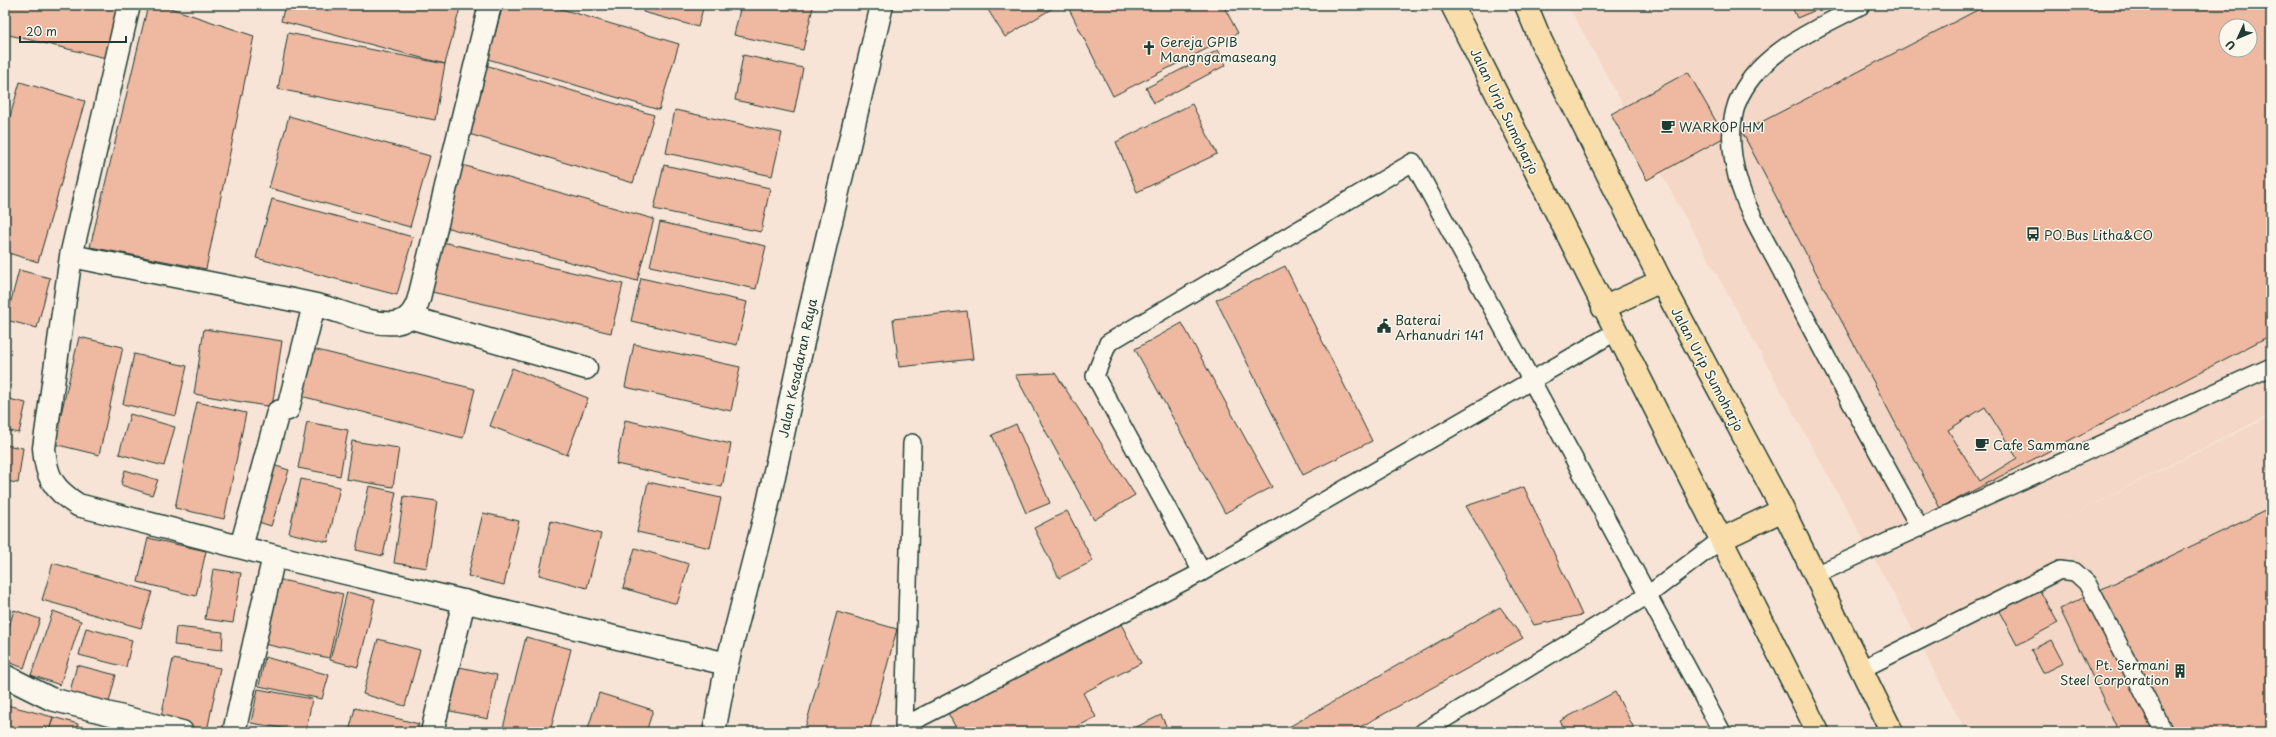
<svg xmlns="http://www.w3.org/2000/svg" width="2276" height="737" font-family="'Playpen Sans',sans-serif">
	<rect width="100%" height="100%" fill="#f7e4d6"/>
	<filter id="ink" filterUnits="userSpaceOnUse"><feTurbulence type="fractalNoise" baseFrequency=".025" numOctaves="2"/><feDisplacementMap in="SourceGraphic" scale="8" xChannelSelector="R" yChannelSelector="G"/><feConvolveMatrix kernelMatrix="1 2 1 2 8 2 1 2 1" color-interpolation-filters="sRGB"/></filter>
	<g filter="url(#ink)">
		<path fill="#f4d7c6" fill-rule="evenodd" d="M1568,5H2271V414L2033,534L2271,416V732H1966L1898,602ZM2226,26H2250V50H2226Z"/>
		<path fill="#eeb8a1" stroke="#1f3d34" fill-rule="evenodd" d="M5,5H120L106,58L5,34Z
			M148,5H161L254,36L206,269L90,247Z
			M285,5H448L460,8L445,64L281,21Z
			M503,5H548L679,44L659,110L488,59Z
			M645,5H704L698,27L643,12Z
			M741,5H805L813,7L803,50L734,35Z
			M985,5H1058L1005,37Z
			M1067,5H1223L1238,33L1113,96Z
			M1791,5H1828L1797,18Z
			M1987,5H2271V335L1940,508L1742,132ZM2226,26H2250V50H2226Z
			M288,33L445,64L435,120L278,89Z
			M1218,50L1226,65L1154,103L1146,88Z
			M743,55L803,68L794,113L735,100Z
			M5,62L10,63L5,81Z
			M482,64L654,115L633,183L462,132Z
			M1688,72L1725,137L1647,180L1611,114Z
			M20,82L85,101L38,262L5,252V134Z
			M1192,104L1217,154L1137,192L1116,142Z
			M675,110L782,133L772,176L666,153Z
			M289,116L430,156L410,227L269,188Z
			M455,163L654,219L637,281L438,225Z
			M664,165L770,188L761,232L654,209Z
			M272,199L413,237L397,295L256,258Z
			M660,222L766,246L756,289L650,266Z
			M434,240L623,284L611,333L423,290Z
			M1285,266L1372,441L1303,475L1216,300Z
			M19,270L50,278L37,328L6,320Z
			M641,278L747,302L737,345L631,321Z
			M967,311L973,359L899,367L893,319Z
			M1182,323L1272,487L1225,513L1135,349Z
			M204,329L282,341L272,407L194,394Z
			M79,337L123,347L99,455L54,444Z
			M634,344L740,367L731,411L625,387Z
			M309,348L475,389L463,438L297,395Z
			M134,354L187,366L176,416L123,404Z
			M512,368L588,398L567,455L490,426Z
			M1055,373L1135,495L1094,520L1015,375Z
			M5,398L26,403L19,433L5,430Z
			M197,402L246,413L224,519L175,508Z
			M1985,407L2017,458L1980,481L1948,430Z
			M130,414L175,427L164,466L119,454Z
			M625,420L731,444L722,487L616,464Z
			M307,422L348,430L340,476L298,468Z
			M1016,424L1050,503L1026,513L992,435Z
			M352,441L399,448L393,487L346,479Z
			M5,445L23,448L18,483L5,481Z
			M266,463L289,470L271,526L249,519Z
			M125,470L158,480L152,495L121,485Z
			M301,479L340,487L328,542L289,533Z
			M648,482L721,498L710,548L637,532Z
			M369,486L396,492L383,556L356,550Z
			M1524,487L1582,615L1534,625L1466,506Z
			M404,496L437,501L427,568L394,563Z
			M2271,508V732H2119L2060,609Z
			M1067,511L1093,561L1059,578L1034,528Z
			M483,513L519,521L504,585L468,576Z
			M551,521L601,534L587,588L539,575Z
			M148,538L206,551L196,596L138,582Z
			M635,548L689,564L677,604L623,588Z
			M53,563L152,592L141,628L42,600Z
			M213,569L241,573L233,623L205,619Z
			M273,578L343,594L329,658L259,643Z
			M2039,589L2058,623L2017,645L1999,611Z
			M347,592L375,599L358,667L330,660Z
			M1500,607L1523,638L1351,732H1280Z
			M14,610L40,619L24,668L5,661V640Z
			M53,611L81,621L60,685L31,675Z
			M837,612L897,629L869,732H804Z
			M1119,620L1141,663L1083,693L1096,717L1067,732H958L946,709Z
			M176,627L223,632L222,650L174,645Z
			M86,628L132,640L126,667L79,655Z
			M526,637L571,649L550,732H502Z
			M378,639L420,650L405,706L363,694Z
			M2051,640L2063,663L2043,673L2031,650Z
			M265,657L329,675L322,699L259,686Z
			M173,659L220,668L207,731L160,722Z
			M77,665L116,675L108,706L69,695Z
			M455,666L497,675L488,719L446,710Z
			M258,689L312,699L306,732L251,723Z
			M1615,692L1636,732H1566L1560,721Z
			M599,693L653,710L646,732H587Z
			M7,705L53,717L49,732H5Z
			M355,708L419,724L416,732H349Z
			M1161,715L1169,732H1126Z
			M53,717L78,724L76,732H49Z
			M78,726L102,732H77Z
			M1518,727L1521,732H1508Z"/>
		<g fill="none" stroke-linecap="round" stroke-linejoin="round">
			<defs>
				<path id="lane" d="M1862,5C1817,29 1757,52 1737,103C1729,126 1731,153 1737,176C1746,211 1768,244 1784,276C1827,361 1874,445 1920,528
					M1202,572L1095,376L1108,343L1413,162L1722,732
					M1815,575L2271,367
					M1862,669L2060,570L2075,572L2087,583L2164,732
					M904,726L1202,572L1615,332
					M906,732L904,726L912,443
					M1423,732L1648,595L1722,539"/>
				<path id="street" d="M129,5L71,256L44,448C46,477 53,489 78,505L274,556L727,664
					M71,256C152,272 234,287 316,305C341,310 369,326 396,323C409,321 416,309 419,298L490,5
					M409,317L586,368
					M241,547L278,412L288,409L314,305
					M5,676L51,699L182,732
					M234,732L274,556
					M432,732L464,601
					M714,732L727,664L767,508L808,319L882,5"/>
				<path id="highway" d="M1452,5L1818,732
					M1526,5L1541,41L1661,281L1783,510L1892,732
					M1603,308L1661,281
					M1722,539L1783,510"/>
			</defs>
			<use href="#lane" stroke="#1f3d34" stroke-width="20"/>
			<use href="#street" stroke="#1f3d34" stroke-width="25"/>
			<use href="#highway" stroke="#1f3d34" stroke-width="25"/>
			<use href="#lane" stroke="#fbf7ec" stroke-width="17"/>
			<use href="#street" stroke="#fbf7ec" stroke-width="22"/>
			<use href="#highway" stroke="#f9deab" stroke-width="22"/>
		</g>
	</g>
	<defs>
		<symbol id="church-bare" viewBox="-9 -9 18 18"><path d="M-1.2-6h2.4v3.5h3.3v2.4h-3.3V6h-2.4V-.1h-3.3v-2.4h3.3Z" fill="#1f3d34" stroke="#fbf7ec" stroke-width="2.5" paint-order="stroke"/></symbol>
		<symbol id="cafe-bare" viewBox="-9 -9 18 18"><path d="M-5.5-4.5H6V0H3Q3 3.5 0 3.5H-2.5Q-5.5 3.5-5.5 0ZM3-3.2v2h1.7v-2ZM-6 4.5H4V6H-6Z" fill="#1f3d34" stroke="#fbf7ec" stroke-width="2.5" paint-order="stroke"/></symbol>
		<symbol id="bus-bare" viewBox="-9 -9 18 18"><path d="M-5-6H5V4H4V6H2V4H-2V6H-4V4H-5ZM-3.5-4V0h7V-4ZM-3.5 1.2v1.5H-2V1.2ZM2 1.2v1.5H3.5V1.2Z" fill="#1f3d34" stroke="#fbf7ec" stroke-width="2.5" paint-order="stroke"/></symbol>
		<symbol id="civic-bare" viewBox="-9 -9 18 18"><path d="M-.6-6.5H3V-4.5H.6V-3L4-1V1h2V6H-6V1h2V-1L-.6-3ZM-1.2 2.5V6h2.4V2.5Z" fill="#1f3d34" stroke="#fbf7ec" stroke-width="2.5" paint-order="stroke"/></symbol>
		<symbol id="building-bare" viewBox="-9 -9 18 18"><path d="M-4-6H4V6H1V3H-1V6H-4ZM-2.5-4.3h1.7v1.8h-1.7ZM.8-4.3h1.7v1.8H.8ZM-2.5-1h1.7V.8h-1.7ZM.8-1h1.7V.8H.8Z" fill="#1f3d34" stroke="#fbf7ec" stroke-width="2.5" paint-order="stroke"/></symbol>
	</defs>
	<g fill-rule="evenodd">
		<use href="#church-bare" x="1139" y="38" width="20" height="20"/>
		<use href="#cafe-bare" x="1658" y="116" width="20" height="20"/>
		<use href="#bus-bare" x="2023" y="224" width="20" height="20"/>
		<use href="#civic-bare" x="1374" y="316" width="20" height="20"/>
		<use href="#cafe-bare" x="1972" y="434" width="20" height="20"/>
		<use href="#building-bare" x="2170" y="661" width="20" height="20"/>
	</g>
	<g text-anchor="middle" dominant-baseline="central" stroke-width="3" stroke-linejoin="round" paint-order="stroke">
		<g font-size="13" fill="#1f3d34" stroke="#fbf7ec" text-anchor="start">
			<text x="1160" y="41">Gereja GPIB<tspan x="1160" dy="15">Mangngamaseang</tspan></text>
			<text x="1679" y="126">WARKOP HM</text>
			<text x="2044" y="234">PO.Bus Litha&amp;CO</text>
			<text x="1395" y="319">Baterai<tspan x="1395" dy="15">Arhanudri 141</tspan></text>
			<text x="1993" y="444">Cafe Sammane</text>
			<text x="2169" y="664" text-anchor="end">Pt. Sermani<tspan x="2169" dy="15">Steel Corporation</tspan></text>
		</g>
		<g font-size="13" fill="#1f3d34" stroke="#fbf7ec">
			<text transform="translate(1505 111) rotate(64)">Jalan Urip Sumoharjo</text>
			<text transform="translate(797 368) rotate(-78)">Jalan Kesadaran Raya</text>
			<text transform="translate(1708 369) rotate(62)">Jalan Urip Sumoharjo</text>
		</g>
	</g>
	<rect width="2276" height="737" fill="none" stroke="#fbf7ec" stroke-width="20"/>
	<rect x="10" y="10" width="2256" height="717" fill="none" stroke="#1f3d34" stroke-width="1.5" filter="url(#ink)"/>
	<g transform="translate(2238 38) rotate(226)"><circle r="19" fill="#fbf7ec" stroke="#a3ada2"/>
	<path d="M0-3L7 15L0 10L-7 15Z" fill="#1f3d34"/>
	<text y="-6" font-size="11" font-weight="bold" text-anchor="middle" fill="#1f3d34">U</text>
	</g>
	<path d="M20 36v6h106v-6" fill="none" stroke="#1f3d34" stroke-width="2"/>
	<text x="26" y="36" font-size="12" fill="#1f3d34" stroke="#fbf7ec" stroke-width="3" paint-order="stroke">20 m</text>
</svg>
